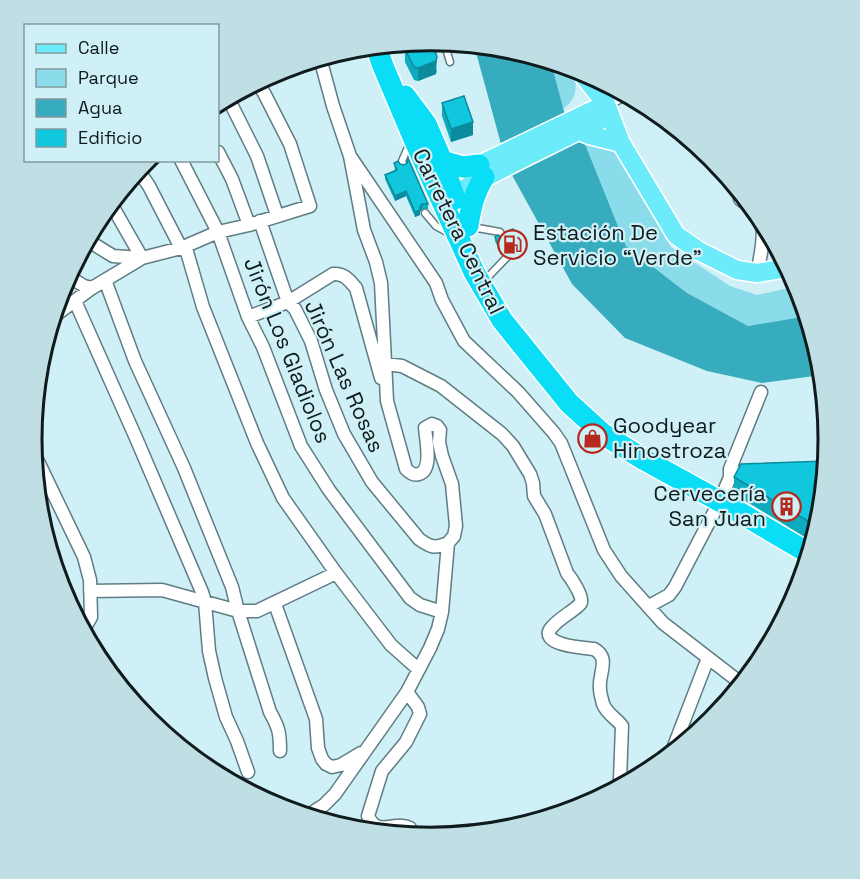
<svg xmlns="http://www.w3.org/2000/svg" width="860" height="879" font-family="'Space Grotesk',sans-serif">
	<rect width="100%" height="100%" fill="#cef0f6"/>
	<path fill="#8adcea" d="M551,62L572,68C578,85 578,98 563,109Z
		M592,142L605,145L617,154L671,247L730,286L757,295L797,286L807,316L748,326L687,293L626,246L585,144Z"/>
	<path fill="#37acbe" d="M474,45L508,49L551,62L567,123L585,144L626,246L687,293L748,326L807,316L821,362L822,375L762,383L707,371L625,338L572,284L507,166Z"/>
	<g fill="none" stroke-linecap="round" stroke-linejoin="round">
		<defs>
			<path id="lane" d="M444,42L450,62
				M403,164L402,161L410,143
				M425,213L436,226L449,233
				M472,227L500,232L503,237
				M487,278L510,254L509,251"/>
			<path id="street" d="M320,58L333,106L350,156L436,283L442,300L464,341L518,392L554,433L561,443L604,550L621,576L663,623L742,684
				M228,98L257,156L277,215
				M606,104L624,94
				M218,152L232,179L249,225
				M181,160L218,232L248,317L263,347L301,446L329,490L410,598L420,605L442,612
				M138,170L149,186L181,248L187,252L203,307L257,443L283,498L336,573L391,645L418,669
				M740,199C747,205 758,211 761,220C766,233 760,259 757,273
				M110,204L114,209L142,258
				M260,221L288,302L295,309L311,341L326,390L344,434L372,482L419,539C430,547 434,549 448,543
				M87,240L113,256L141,258
				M68,276L84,286L92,288
				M105,280L135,361L184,468L232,587L238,611L270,712C279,728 280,733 280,751
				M75,301L136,438L202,592L205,602L209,651L215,678L226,717L237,741L248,772
				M53,317L92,288L142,258L181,248L218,232L249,225L310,206L290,144L264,93L257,82
				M248,317L288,302L333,274C344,273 349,280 356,288L381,378
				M385,364L402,366L441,386L502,434L513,446L530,474L533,483L534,496L545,514L567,573C571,578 583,596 581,602C581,604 579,605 578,606C570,613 559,619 552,627C536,645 585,648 594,649C611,658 598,674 600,689C600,694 602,699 603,704C607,714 616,718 622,726L620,780L617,789
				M33,451L84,557L90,580L91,617L83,631
				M730,477V469L732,464L761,392
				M90,591L162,590L238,611H257L336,573
				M275,604L316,719L318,748L322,759L326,764L332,767L341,765L361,753
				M649,606L669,595L675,587L720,501L730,477L735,473L751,472
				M407,692L418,707L420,714L406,742L382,771L368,816C378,838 393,820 410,828L412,836
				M671,754L708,658
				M307,816L324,805L335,794L407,692L430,648L438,629L442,612L448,543L454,536L456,526L452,484L442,456L439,442L440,430L437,426L432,424L425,428C426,440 433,470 419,474C414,476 410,473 406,469L387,401L381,283L376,262L364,230L350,156"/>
			<path id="primary" d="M579,70L606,104L621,143L676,235L699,251L737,270L757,273L788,268
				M579,131L589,135L621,143
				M466,169L479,165L606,104
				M442,192L453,195C504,166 558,142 610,115"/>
			<path id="highway" d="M376,46L383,66L413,137L474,272L502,320L569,403L603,434L643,459L732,508L810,554
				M405,96L426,124L442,161L455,199
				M442,161L463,167L479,165
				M468,226C471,206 474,194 484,177"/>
		</defs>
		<use href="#lane" stroke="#5f7d83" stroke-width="9"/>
		<use href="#street" stroke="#5f7d83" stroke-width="15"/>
		<use href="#primary" stroke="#fff" stroke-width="21"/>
		<use href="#highway" stroke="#fff" stroke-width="24"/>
		<use href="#lane" stroke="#fff" stroke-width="6"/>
		<use href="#street" stroke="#fff" stroke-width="12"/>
		<use href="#primary" stroke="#6cebfa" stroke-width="18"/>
		<use href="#highway" stroke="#0addf6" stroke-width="21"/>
	</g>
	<path fill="#0eabbf" d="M405,49L437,70L436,74L418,81L414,80L405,62Z
		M442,103L473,135L451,142L442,116Z
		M394,163L428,204V209H422L420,212V215L415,217L406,196L395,201L385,179V175L395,170Z
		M495,237H505L519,248L514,250L511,246H507L504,249V253L501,255L495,241Z
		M734,477L821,518L813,542L734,494Z"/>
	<path fill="#0b8b9b" d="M437,57L436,74L418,81V68Z
		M473,122V135L451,142V129Z
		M406,191V196L395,201V196Z
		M422,204V209L420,212V215L415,217V212Z
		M519,243V248L514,250V245Z
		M504,248V253L501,255V251Z"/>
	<path fill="#10c7de" stroke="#0b8b9b" stroke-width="1.5" d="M432,41L437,57L436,61L418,68L414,67L405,49L407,44Z
		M464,96L473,122L451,129L442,103Z
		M408,158L428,204H422L420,207V210L415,212L406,191L395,196L385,175L397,170L394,163L398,161L400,164L404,165L407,163Z
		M513,229L519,243L514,245L511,242H507L504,245V248L501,251L495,237L498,235L501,237H505L508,235V231Z
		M826,461L821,518L818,527L734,477L741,464Z"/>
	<defs>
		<symbol id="fuel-ring" viewBox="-11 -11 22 22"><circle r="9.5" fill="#cef0f6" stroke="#b6291d" stroke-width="1.5"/><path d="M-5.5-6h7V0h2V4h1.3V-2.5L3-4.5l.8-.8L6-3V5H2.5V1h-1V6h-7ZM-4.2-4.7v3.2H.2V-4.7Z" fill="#b6291d"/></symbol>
		<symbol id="shop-ring" viewBox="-11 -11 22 22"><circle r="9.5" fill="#cef0f6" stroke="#b6291d" stroke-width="1.5"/><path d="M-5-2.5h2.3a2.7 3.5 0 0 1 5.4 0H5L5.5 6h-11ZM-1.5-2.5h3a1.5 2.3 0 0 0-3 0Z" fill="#b6291d"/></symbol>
		<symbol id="building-ring" viewBox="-11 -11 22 22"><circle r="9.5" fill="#cef0f6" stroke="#b6291d" stroke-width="1.5"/><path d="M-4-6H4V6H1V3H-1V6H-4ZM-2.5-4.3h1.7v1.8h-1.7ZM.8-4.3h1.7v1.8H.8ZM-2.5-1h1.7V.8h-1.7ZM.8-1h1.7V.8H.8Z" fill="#b6291d"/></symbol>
	</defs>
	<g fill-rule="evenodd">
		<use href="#fuel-ring" x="496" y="228" width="33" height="33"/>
		<use href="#shop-ring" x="576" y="422" width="33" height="33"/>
		<use href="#building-ring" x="770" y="490" width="33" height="33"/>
	</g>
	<g text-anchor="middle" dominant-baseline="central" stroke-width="4.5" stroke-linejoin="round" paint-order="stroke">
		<g font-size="22" fill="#0f1b1d" stroke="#cef0f6">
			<text transform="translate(459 231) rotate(64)">Carretera Central</text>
			<text transform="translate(288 350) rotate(68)">Jirón Los Gladiolos</text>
			<text transform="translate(345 376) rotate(66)">Jirón Las Rosas</text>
		</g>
		<g font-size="22" fill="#0f1b1d" stroke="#cef0f6" text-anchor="start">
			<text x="533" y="232">Estación De<tspan x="533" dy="25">Servicio “Verde”</tspan></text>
			<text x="613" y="425">Goodyear<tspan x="613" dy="25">Hinostroza</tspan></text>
			<text x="766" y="493" text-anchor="end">Cervecería<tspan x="766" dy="25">San Juan</tspan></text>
		</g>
	</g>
	<path d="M0 0H860V879H0ZM42 439a388 388 0 1 1 776 0a388 388 0 1 1-776 0Z" fill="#bfdfe5" fill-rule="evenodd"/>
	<path fill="none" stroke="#0f1b1d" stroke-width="3" d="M42 439a388 388 0 1 1 776 0a388 388 0 1 1-776 0Z"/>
	<rect x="24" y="24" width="195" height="138" fill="#cef0f6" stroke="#829b9f" stroke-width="1.5"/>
	<rect x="36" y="44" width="30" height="9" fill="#6cebfa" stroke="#829b9f" stroke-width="1.5"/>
	<text x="78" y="54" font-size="18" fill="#0f1b1d">Calle</text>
	<rect x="36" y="69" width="30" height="18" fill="#8adcea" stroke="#829b9f" stroke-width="1.5"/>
	<text x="78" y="84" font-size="18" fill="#0f1b1d">Parque</text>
	<rect x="36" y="99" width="30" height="18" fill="#37acbe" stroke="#829b9f" stroke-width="1.5"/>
	<text x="78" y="114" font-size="18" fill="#0f1b1d">Agua</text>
	<rect x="36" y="129" width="30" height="18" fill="#10c7de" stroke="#829b9f" stroke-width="1.5"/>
	<text x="78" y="144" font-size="18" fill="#0f1b1d">Edificio</text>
</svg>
